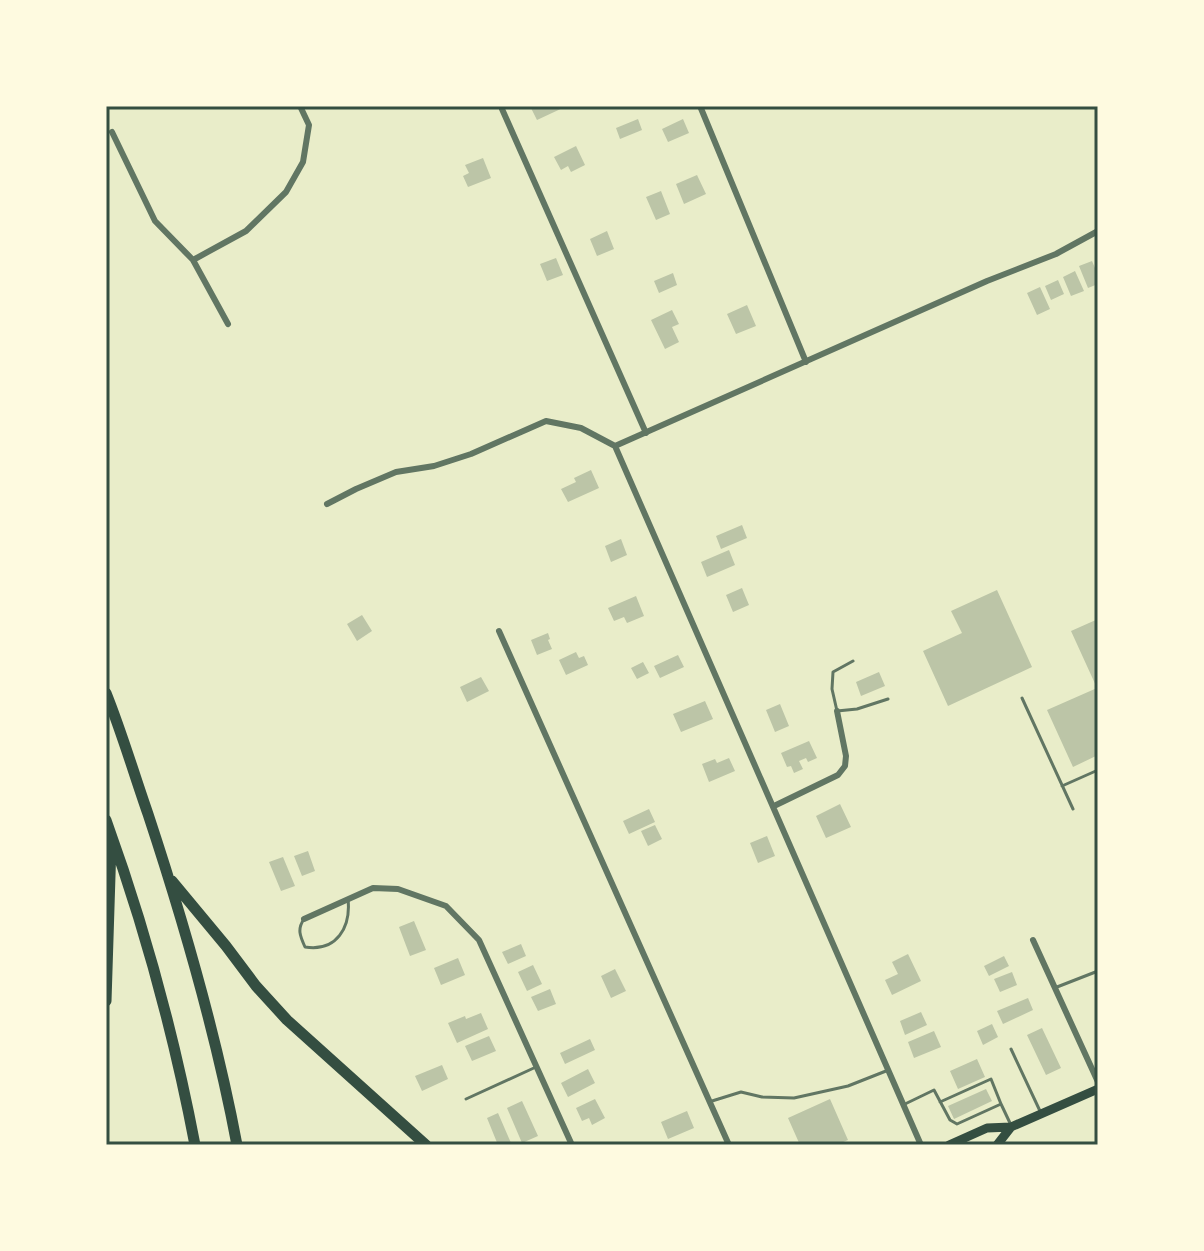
<svg xmlns="http://www.w3.org/2000/svg" width="1204" height="1251" font-family="'Fira Sans',sans-serif">
	<rect width="100%" height="100%" fill="#e9edc9"/>
	<path fill="#bcc5a7" d="M530,106H567L537,120Z
		M638,119L642,130L620,139L616,128Z
		M683,119L689,133L668,142L662,129Z
		M576,146L585,165L571,172L568,166L561,170L554,157Z
		M483,158L491,178L468,187L463,176L469,173L465,165Z
		M697,175L706,194L684,204L676,184Z
		M661,191L670,214L656,220L646,197Z
		M607,231L614,249L597,256L590,239Z
		M556,258L563,275L547,281L540,264Z
		M1092,261L1098,275V284L1088,288L1079,266Z
		M1075,271L1084,291L1071,296L1063,277Z
		M673,273L677,285L659,293L654,281Z
		M1058,280L1064,294L1051,300L1045,286Z
		M1040,287L1050,309L1037,315L1027,293Z
		M747,305L756,326L736,334L727,314Z
		M672,310L679,324L672,327L679,342L665,349L651,320Z
		M591,470L599,488L568,502L561,489L576,482L574,478Z
		M742,525L747,538L721,549L716,536Z
		M621,539L627,555L611,562L605,546Z
		M729,550L735,565L707,577L701,562Z
		M742,588L749,605L733,612L726,595Z
		M997,590L1032,667L948,706L923,651L962,633L951,611Z
		M636,596L644,616L627,623L624,617L614,621L608,608Z
		M362,615L372,631L357,641L347,624Z
		M1098,619V755L1073,767L1047,710L1097,688L1071,631Z
		M548,633L550,639L548,640L552,649L537,655L531,640Z
		M576,652L579,658L584,656L588,665L566,675L559,660Z
		M678,655L684,667L660,678L654,666Z
		M643,662L649,673L637,679L631,668Z
		M879,672L885,686L861,696L856,682Z
		M481,677L489,691L467,702L460,687Z
		M705,701L713,719L681,732L673,714Z
		M780,704L789,726L775,732L766,710Z
		M809,741L817,758L808,762L806,758L799,761L803,769L794,773L791,766L787,767L781,753Z
		M729,758L735,771L709,782L702,764L715,759L717,763Z
		M840,804L851,827L826,838L816,816Z
		M649,809L655,822L629,834L623,821Z
		M655,825L662,839L648,846L641,831Z
		M767,836L775,856L758,863L750,843Z
		M308,851L315,871L302,876L294,856Z
		M283,857L295,886L281,891L269,862Z
		M414,921L426,950L410,956L399,927Z
		M521,944L526,956L508,964L502,952Z
		M908,954L921,981L892,995L885,980L898,974L892,962Z
		M1004,956L1009,966L989,976L984,966Z
		M458,958L465,975L441,985L434,968Z
		M533,965L542,984L527,991L518,972Z
		M615,969L626,991L611,998L601,976Z
		M1012,972L1017,985L1000,992L994,979Z
		M550,989L556,1004L538,1011L531,997Z
		M1028,998L1033,1010L1003,1024L997,1011Z
		M921,1012L927,1025L905,1035L900,1021Z
		M481,1013L488,1029L457,1043L448,1023L465,1016L466,1019Z
		M992,1024L998,1037L983,1045L977,1031Z
		M1042,1028L1061,1068L1046,1075L1027,1035Z
		M934,1031L941,1047L914,1058L908,1042Z
		M489,1036L496,1051L472,1061L465,1046Z
		M590,1039L595,1050L565,1064L560,1053Z
		M977,1059L985,1077L958,1089L950,1071Z
		M442,1065L448,1079L422,1091L415,1076Z
		M588,1069L595,1083L568,1097L561,1083Z
		M986,1089L992,1101L954,1119L948,1106Z
		M595,1099L605,1118L592,1125L589,1118L582,1121L576,1108Z
		M830,1099L848,1140L836,1145H800L788,1118Z
		M522,1101L538,1136L522,1143L507,1108Z
		M687,1111L694,1128L668,1139L661,1122Z
		M498,1113L511,1143L507,1145H498L487,1118Z"/>
	<g fill="none" stroke-linecap="round" stroke-linejoin="round">
		<path stroke="#617663" stroke-width="3" d="M853,661L833,672L832,689L837,711L857,709L888,699
			M1022,698L1073,809
			M1062,786L1098,770
			M304,919C297,929 300,936 305,947C337,952 351,927 348,899
			M1057,987L1098,971
			M1011,1049L1040,1111
			M466,1099L536,1067
			M712,1101L741,1092L762,1097L794,1098L848,1086L886,1071
			M940,1102L991,1079L1001,1104
			M905,1104L934,1090L950,1120L957,1124L1001,1104L1010,1123"/>
		<path stroke="#617663" stroke-width="6" d="M700,106L806,362
			M502,109L646,433
			M112,132L155,221L193,260L228,324
			M193,260L246,231L286,192L303,162L309,125L300,106
			M615,446L921,1145
			M327,504L356,489L396,472L434,466L471,454L546,421L581,428L615,446L987,281L1056,254L1098,231
			M499,631L729,1145
			M774,806L838,775L845,766L846,756L837,711
			M304,919L373,888L398,889L446,906L479,940L572,1145
			M1033,940L1098,1082"/>
		<path stroke="#344e41" stroke-width="9" d="M949,1145L987,1128L1011,1127L1098,1089
			M997,1145L1011,1127"/>
		<path stroke="#344e41" stroke-width="11" d="M106,693C122,733 134,774 148,814C184,923 216,1033 237,1145
			M106,820C144,925 174,1035 195,1145
			M172,881L226,946L256,986L287,1020L426,1145
			M106,1001L111,844"/>
	</g>
	<rect width="1204" height="1251" fill="none" stroke="#fefae0" stroke-width="216"/>
	<rect x="108" y="108" width="988" height="1035" fill="none" stroke="#344e41" stroke-width="3"/>
</svg>
